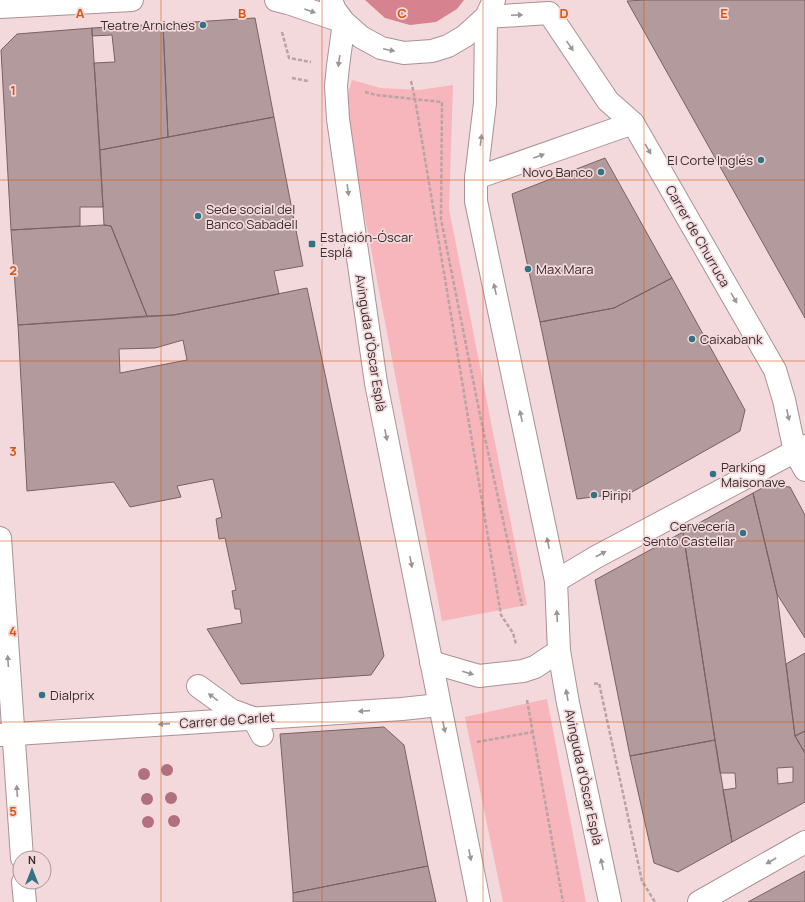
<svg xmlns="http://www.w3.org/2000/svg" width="805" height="902" font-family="Manrope,sans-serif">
	<rect width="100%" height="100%" fill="#f3d9db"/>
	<path fill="#f7b5bc" d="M352,80L381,88L419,90L453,85L449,209L527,605L442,621L344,107Z
		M547,699L586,902H503L465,717Z"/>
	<path fill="#d6838f" d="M365,0H464L457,9L436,22L410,25L385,18Z"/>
	<path fill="#b39a9d" stroke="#786264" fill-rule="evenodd" d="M646,0H805V318L627,1Z
		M255,18L274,117L168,137L163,24Z
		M163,24L168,137L100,150L94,63L115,62L112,35L92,36V28Z
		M92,28L103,207H80V226L11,230L1,50L17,34Z
		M274,117L303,266L274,271L279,294L174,315L147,316L111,226L104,225L100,150Z
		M605,158L672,278L614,308L540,322L512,194Z
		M104,225L111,226L147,316L18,325L11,230Z
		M672,278L745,410L740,431L632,492L577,499L540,322L614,308Z
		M307,288L384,656L371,675L241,684L207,629L242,623L240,609H235L232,591L236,590L225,538L219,539L216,519L222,517L213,479L177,486L181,497L130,507L114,482L27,491L18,325L174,315ZM183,340L187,360L120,373L119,349L155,348Z
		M768,485L790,487L805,515V638L777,594L753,493Z
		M753,493L777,594L795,736L805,753V802L732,842L723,790L736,788L735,773H720L683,532ZM793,767V782L778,784L777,768Z
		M683,532L715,740L630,756L595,580Z
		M805,653V731L795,736L786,664Z
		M384,727L404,745L428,866L293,893L280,734Z
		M805,731V753L795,736Z
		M715,740L732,842L678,872L654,863L630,756Z
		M428,866L436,902H293V893Z
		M805,871V902H748Z"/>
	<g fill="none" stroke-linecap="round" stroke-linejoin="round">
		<defs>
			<path id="minor" d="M549,13L608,101L633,123L775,370L784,400L795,452L805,470
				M486,17L549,13
				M476,178L633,123
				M0,538L22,858
				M556,581L596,557L805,446
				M431,662L479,676L523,671L535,667L559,651
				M198,686L231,710L253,718L262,735
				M0,735L402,709L439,705
				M23,882L25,902
				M699,902L805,842"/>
			<path id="major" d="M276,0L288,3L344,22
				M331,0L335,10L344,22L361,37L381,48L404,53L432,51L448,46L465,36L486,17L494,0
				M0,7L132,0
				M486,17L485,103L476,178V201L556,581L559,651L568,703L610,902
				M344,22L338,66L336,86L338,119L376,383L479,902"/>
		</defs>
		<use href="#minor" stroke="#aa9194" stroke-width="24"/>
		<use href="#major" stroke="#aa9194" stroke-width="24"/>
		<path stroke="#b8a3a5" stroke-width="2.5" stroke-dasharray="4 2" stroke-linecap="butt" d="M282,32L289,58L311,62
			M292,78L308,81
			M411,81L415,99L501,615L513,633L516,644
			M365,92L376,95L442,102L441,219L481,420L522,606
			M594,684L599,683L642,881L655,902
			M527,700L563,902
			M477,742L533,732"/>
		<use href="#minor" stroke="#fff" stroke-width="22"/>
		<use href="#major" stroke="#fff" stroke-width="22"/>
	</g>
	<g fill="#b2707f">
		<circle cx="167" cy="770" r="6"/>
		<circle cx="144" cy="774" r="6"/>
		<circle cx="171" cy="798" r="6"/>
		<circle cx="147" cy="799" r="6"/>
		<circle cx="174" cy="821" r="6"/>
		<circle cx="148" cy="822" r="6"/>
	</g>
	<defs><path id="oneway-solid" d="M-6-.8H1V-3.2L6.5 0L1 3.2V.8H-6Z"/></defs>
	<g fill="#9b9696">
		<use href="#oneway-solid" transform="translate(310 11) rotate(19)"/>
		<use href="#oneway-solid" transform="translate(517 15) rotate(-3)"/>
		<use href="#oneway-solid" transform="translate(570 46) rotate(56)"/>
		<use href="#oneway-solid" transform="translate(389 50) rotate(12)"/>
		<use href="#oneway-solid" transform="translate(339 61) rotate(98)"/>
		<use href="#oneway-solid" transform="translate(481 140) rotate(-83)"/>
		<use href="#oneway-solid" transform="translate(648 149) rotate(60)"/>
		<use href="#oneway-solid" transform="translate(539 156) rotate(-20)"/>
		<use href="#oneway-solid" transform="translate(348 190) rotate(82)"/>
		<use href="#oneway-solid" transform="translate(495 289) rotate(-102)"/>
		<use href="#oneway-solid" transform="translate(734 298) rotate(60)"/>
		<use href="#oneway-solid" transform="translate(788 415) rotate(78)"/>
		<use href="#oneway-solid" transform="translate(521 416) rotate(-102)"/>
		<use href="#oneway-solid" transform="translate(386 435) rotate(79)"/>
		<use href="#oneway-solid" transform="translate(548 543) rotate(-102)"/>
		<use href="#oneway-solid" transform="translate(601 554) rotate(-28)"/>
		<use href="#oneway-solid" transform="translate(411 562) rotate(79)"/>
		<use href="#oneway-solid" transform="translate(557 616) rotate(-93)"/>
		<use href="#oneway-solid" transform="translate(8 661) rotate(-94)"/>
		<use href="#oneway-solid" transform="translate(468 673) rotate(16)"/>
		<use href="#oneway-solid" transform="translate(567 695) rotate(-100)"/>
		<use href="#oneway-solid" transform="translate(213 697) rotate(-144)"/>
		<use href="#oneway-solid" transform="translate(364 711) rotate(176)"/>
		<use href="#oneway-solid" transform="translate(164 724) rotate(176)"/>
		<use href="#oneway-solid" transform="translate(444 727) rotate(78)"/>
		<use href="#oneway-solid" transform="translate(17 791) rotate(-94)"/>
		<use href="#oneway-solid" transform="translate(470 855) rotate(79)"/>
		<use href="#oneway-solid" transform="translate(771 861) rotate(150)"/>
		<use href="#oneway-solid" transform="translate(602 864) rotate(-102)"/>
	</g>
	<path fill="none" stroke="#d6550f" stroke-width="1" stroke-opacity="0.55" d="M161,0V902M322,0V902M483,0V902M644,0V902M0,180H805M0,361H805M0,541H805M0,722H805"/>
	<g fill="#317285" stroke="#f3d9db" stroke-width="1.5">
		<circle cx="203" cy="25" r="4"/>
		<circle cx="761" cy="160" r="4"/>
		<circle cx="601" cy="172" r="4"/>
		<circle cx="198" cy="216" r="4"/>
		<rect x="308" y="240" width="8" height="8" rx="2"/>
		<circle cx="528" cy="269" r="4"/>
		<circle cx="692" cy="339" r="4"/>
		<circle cx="713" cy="474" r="4"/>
		<circle cx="594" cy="495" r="4"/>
		<circle cx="743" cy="533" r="4"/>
		<circle cx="42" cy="695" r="4"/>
	</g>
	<g text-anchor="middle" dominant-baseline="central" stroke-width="3.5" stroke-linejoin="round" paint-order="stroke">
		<g font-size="13" fill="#372d2e" stroke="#f3d9db" text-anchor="start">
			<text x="195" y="25" text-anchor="end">Teatre Arniches</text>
			<text x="753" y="160" text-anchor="end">El Corte Inglés</text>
			<text x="593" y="172" text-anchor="end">Novo Banco</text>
			<text x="206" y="209">Sede social del<tspan x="206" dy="15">Banco Sabadell</tspan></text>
			<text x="320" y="237">Estación-Óscar<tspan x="320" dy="15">Esplá</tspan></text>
			<text x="536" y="269">Max Mara</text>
			<text x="700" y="339">Caixabank</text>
			<text x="721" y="467">Parking<tspan x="721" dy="15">Maisonave</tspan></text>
			<text x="602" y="495">Piripi</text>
			<text x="735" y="526" text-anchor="end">Cervecería<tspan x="735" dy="15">Sento Castellar</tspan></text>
			<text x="50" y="695">Dialprix</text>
		</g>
		<g font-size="13" fill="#372d2e" stroke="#f3d9db">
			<text transform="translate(698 236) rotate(60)">Carrer de Churruca</text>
			<text transform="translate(371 343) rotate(81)">Avinguda d'Òscar Esplà</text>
			<text transform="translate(227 720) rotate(-4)">Carrer de Carlet</text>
			<text transform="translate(584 777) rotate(78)">Avinguda d'Òscar Esplà</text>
		</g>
	</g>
	<g font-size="13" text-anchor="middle" font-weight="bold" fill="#d6550f" stroke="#f3d9db" stroke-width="3.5" stroke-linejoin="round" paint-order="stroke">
		<text x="80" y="18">A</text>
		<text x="242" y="18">B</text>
		<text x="402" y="18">C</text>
		<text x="564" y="18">D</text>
		<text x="724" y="18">E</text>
		<text x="13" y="95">1</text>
		<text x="13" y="275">2</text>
		<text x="13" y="456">3</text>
		<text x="13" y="636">4</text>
		<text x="13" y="816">5</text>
	</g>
	<g transform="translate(32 870)"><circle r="19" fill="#f3d9db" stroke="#a89496"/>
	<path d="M0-3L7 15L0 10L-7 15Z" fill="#317285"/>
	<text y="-6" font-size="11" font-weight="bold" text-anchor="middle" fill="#372d2e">N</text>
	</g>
</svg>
